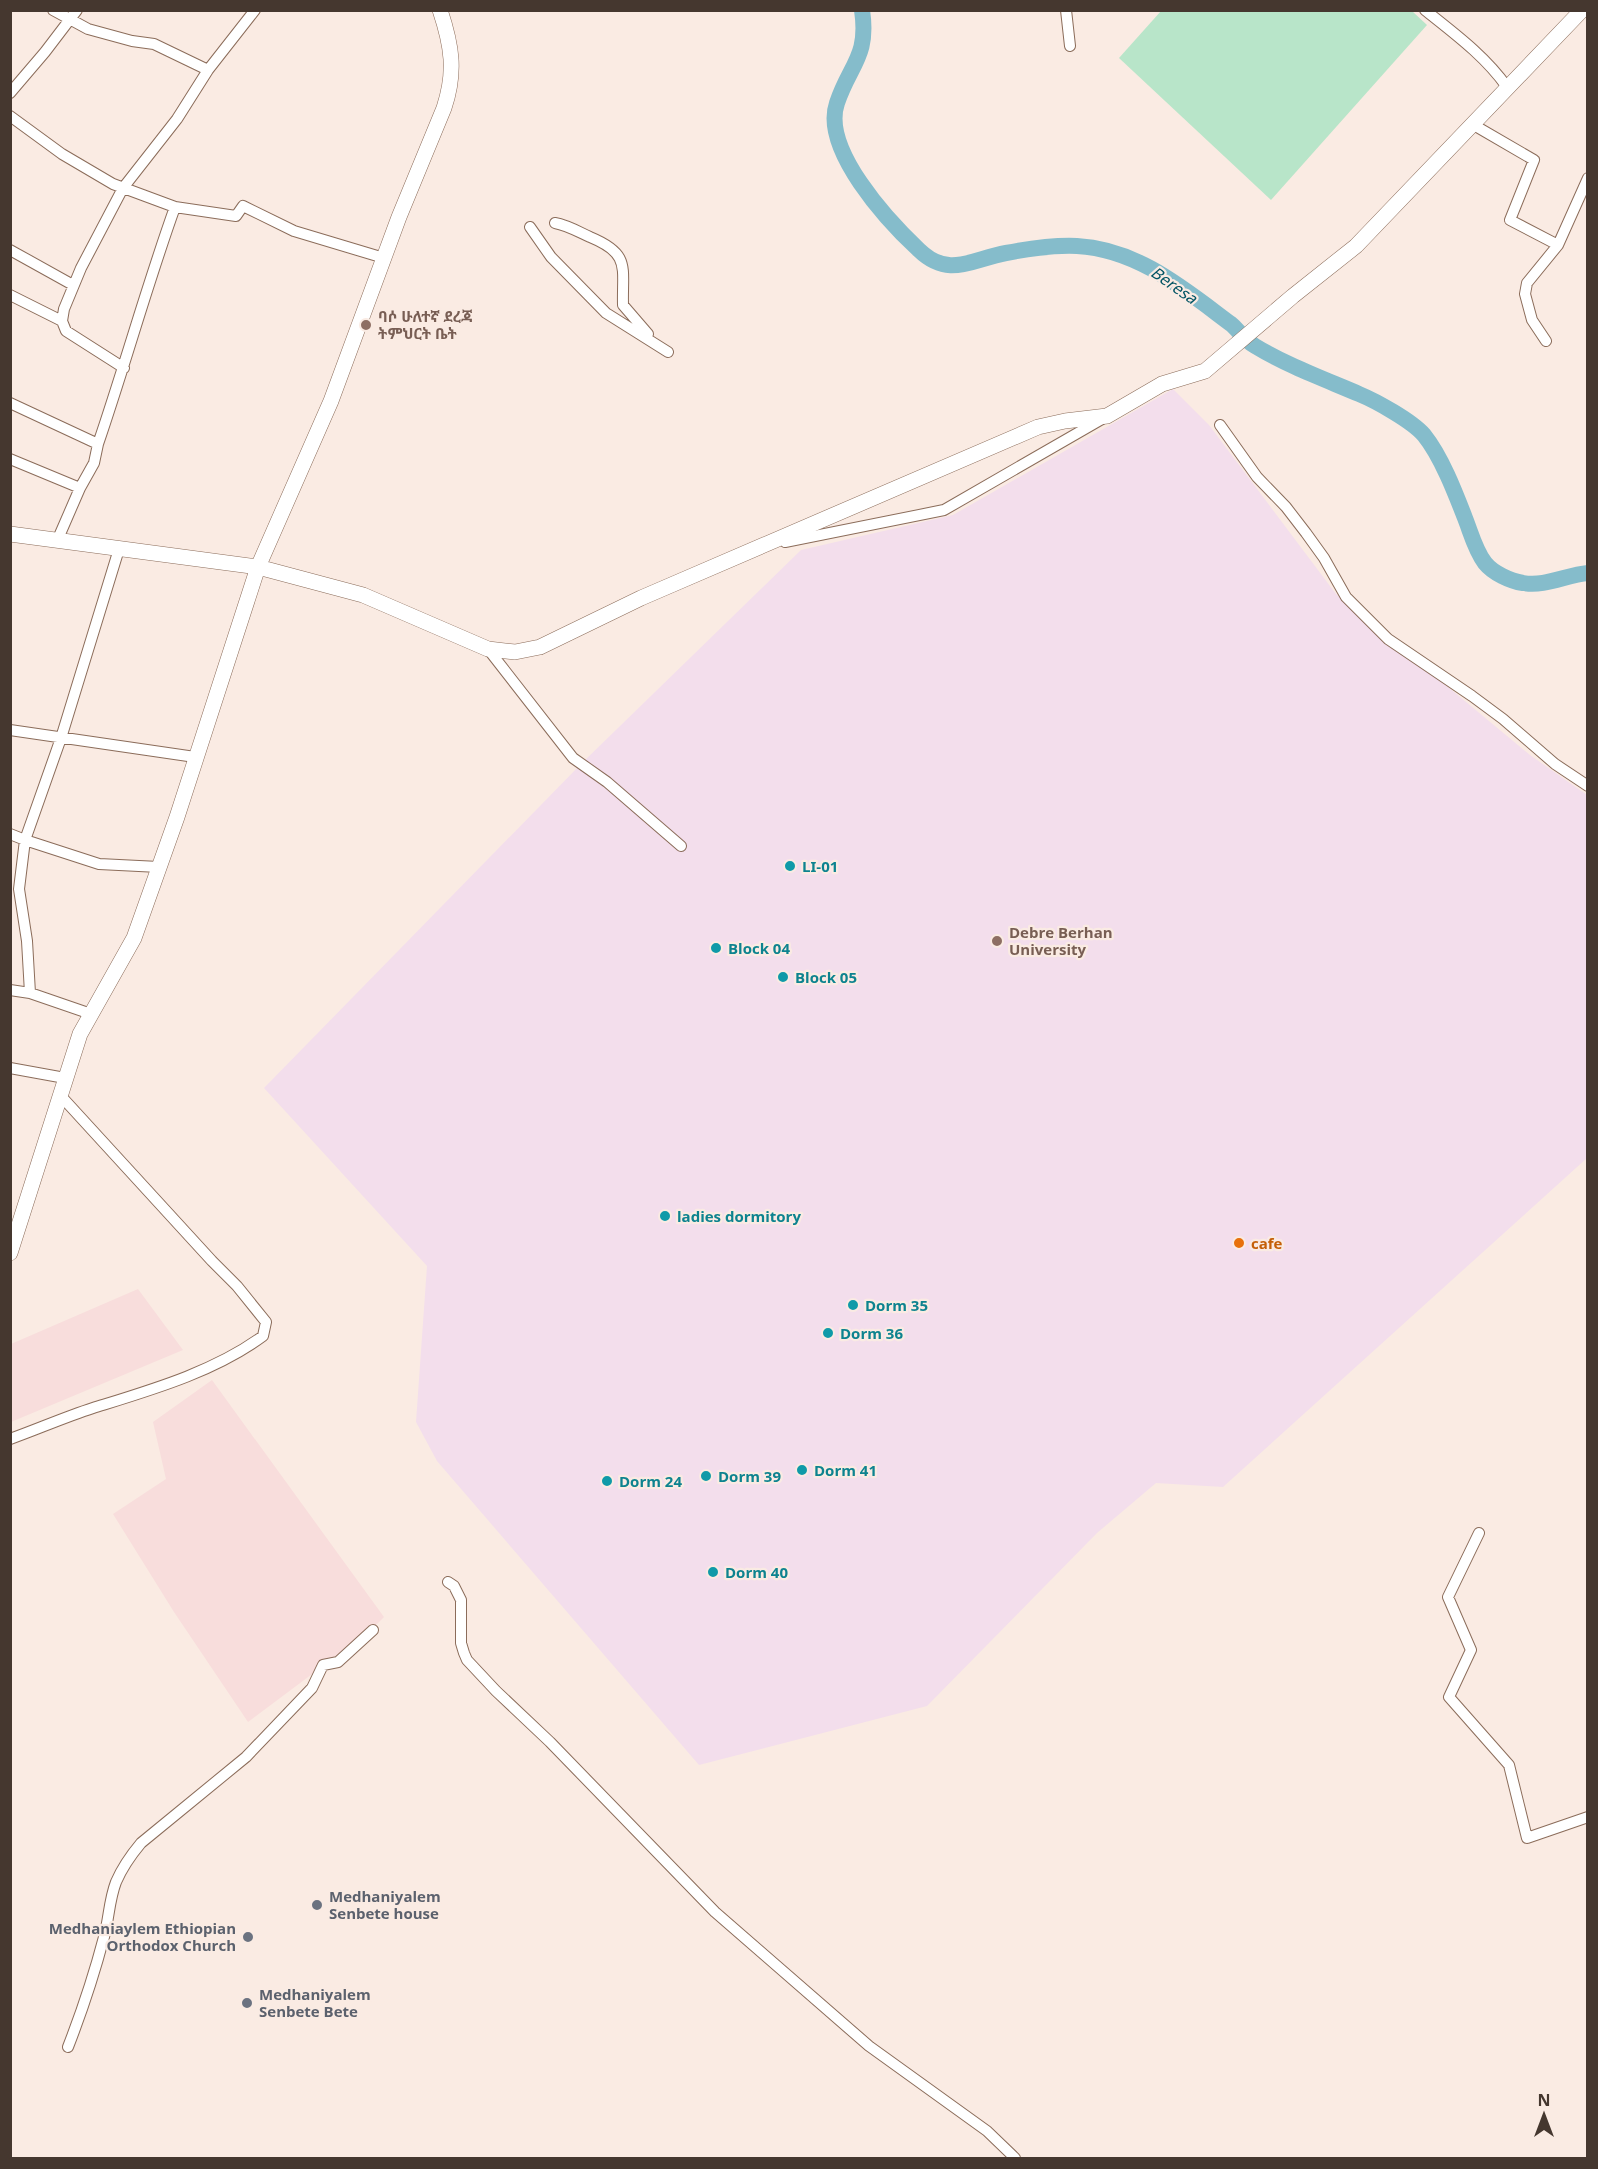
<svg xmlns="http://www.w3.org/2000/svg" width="1598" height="2169" font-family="Georgia,'Noto Sans Ethiopic',serif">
	<rect width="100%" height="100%" fill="#faebe3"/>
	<path fill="#f8dddc" d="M138,1289L183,1350L11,1422V1344Z
		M212,1380L384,1617L371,1630L248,1722L174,1612L113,1514L166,1479L153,1422Z"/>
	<path fill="#f3deec" d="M1173,389L1209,425L1336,594L1530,755L1587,795V1158L1223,1487L1156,1483L1097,1533L927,1706L699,1765L437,1461L416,1422L427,1266L264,1088L582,763L801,550L953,515Z"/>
	<path fill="#b8e5c9" d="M1161,11H1412L1427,25L1271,200L1119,58Z"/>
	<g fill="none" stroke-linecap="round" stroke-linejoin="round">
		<path stroke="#85bccb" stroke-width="16" d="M862,10C869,57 850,64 837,103C821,149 888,221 919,250C949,279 972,259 1006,253C1027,249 1056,245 1077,246C1137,249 1184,289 1231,324C1239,331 1245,340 1255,346C1288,366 1324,379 1359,394C1376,401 1412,421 1424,435C1441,456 1455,492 1465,518C1471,533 1475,550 1485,563C1493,573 1510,581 1523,583C1545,587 1566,575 1588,573"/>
		<defs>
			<path id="street" d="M53,10L88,29L132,41L154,44L208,70
				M1066,10L1070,46
				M1425,10C1455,34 1485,56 1507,87
				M10,93L45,52L77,10
				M10,116L62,154L113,184L175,207L236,216L243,206L294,231L384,258
				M1472,124L1534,160L1510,220L1558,245
				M555,223C567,225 579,232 590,237C631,254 622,267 623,305L648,334
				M530,227L551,257L606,313L668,352
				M10,250L73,285
				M10,295L62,321
				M1546,341L1532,320L1525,294L1527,283L1558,245L1588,178
				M124,368L66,331L62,321L64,309L81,268L123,188L177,119L208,70L255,10
				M10,403L98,444L94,463L80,488
				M1220,425L1257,477L1286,507L1306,533L1324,558L1346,597L1388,639L1472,696L1503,719L1555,764L1588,786
				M98,444C125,365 147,285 175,207
				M10,459L80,488L57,541
				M785,542L944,510L1102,419
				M488,649L573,758L607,782L681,846
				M10,730L195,757
				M10,834L25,840L99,864L159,867
				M10,990L30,993L91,1014
				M30,993L27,941L19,889L25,840L61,738L119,549
				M10,1068L65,1078
				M10,1439C38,1429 65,1417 93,1408C151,1390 214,1372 263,1336L266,1322L237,1286L212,1261L60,1095
				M1479,1533L1448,1597L1471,1650L1449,1697L1509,1765L1527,1838L1588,1817
				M448,1582L454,1586L461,1600V1643L464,1653L467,1660L496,1691L550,1742L715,1912L869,2046L987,2131L1015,2158
				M68,2047C82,2011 94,1975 104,1937C109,1919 109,1900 116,1882C122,1868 131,1855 141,1843L246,1757L312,1688L323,1665L338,1662L373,1630"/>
			<path id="secondary" d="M10,534L258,567L363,595L488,649L515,652L540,647L641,598L1038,427L1065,421L1107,416L1162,384L1205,371L1293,296L1356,246L1582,10
				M10,1253L80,1034L134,938L177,817L258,567L331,401L399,217L444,108C456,72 452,46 440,10"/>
		</defs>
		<use href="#street" stroke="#8b6c5a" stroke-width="12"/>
		<use href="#secondary" stroke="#8b6c5a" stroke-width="16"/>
		<use href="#street" stroke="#fff" stroke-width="10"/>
		<use href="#secondary" stroke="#fff" stroke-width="15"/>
	</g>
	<g fill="#8d6e63" stroke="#faebe3" stroke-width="2">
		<circle cx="366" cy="325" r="6"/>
		<circle cx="997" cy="941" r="6"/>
	</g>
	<g fill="#0f9aa8" stroke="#faebe3" stroke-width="2">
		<circle cx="790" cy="866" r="6"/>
		<circle cx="716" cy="948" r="6"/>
		<circle cx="783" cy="977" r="6"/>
		<circle cx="665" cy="1216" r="6"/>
		<circle cx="853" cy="1305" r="6"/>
		<circle cx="828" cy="1333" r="6"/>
		<circle cx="802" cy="1470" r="6"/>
		<circle cx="706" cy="1476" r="6"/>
		<circle cx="607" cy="1481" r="6"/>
		<circle cx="713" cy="1572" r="6"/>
	</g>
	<circle fill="#e8710a" stroke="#faebe3" stroke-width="2" cx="1239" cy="1243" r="6"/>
	<g fill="#6b7280" stroke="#faebe3" stroke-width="2">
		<circle cx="317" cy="1905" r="6"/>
		<circle cx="248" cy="1937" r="6"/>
		<circle cx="247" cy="2003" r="6"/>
	</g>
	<g text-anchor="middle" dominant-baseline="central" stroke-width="4.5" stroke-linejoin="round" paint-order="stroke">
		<g font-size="15" font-weight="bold" fill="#785e54" stroke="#faebe3" text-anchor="start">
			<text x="378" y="316">ባሶ ሁለተኛ ደረጃ<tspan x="378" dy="17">ትምህርት ቤት</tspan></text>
			<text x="1009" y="932">Debre Berhan<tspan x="1009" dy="17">University</tspan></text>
		</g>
		<g font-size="15" font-weight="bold" fill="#0d838f" stroke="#faebe3" text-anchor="start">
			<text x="802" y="866">LI-01</text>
			<text x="728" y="948">Block 04</text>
			<text x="795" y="977">Block 05</text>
			<text x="677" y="1216">ladies dormitory</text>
			<text x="865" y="1305">Dorm 35</text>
			<text x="840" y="1333">Dorm 36</text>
			<text x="814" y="1470">Dorm 41</text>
			<text x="718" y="1476">Dorm 39</text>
			<text x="619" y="1481">Dorm 24</text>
			<text x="725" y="1572">Dorm 40</text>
		</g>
		<g font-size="15" font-weight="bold" fill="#c56008" stroke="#faebe3" text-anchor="start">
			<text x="1251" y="1243">cafe</text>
		</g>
		<g font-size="15" font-weight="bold" fill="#5b616d" stroke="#faebe3" text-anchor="start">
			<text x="329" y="1896">Medhaniyalem<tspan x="329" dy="17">Senbete house</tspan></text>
			<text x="236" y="1928" text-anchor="end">Medhaniaylem Ethiopian<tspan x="236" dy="17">Orthodox Church</tspan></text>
			<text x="259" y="1994">Medhaniyalem<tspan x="259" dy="17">Senbete Bete</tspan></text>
		</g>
		<g font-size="16" font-style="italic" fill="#005363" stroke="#faebe3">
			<text transform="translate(1174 285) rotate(35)">Beresa</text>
		</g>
	</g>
	<rect width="1598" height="2169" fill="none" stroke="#45372f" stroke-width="24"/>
	<g transform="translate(1544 2115)" stroke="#faebe3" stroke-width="4.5" paint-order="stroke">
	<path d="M0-4.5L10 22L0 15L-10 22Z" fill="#45372f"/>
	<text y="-9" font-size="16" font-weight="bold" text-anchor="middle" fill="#45372f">N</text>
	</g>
</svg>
